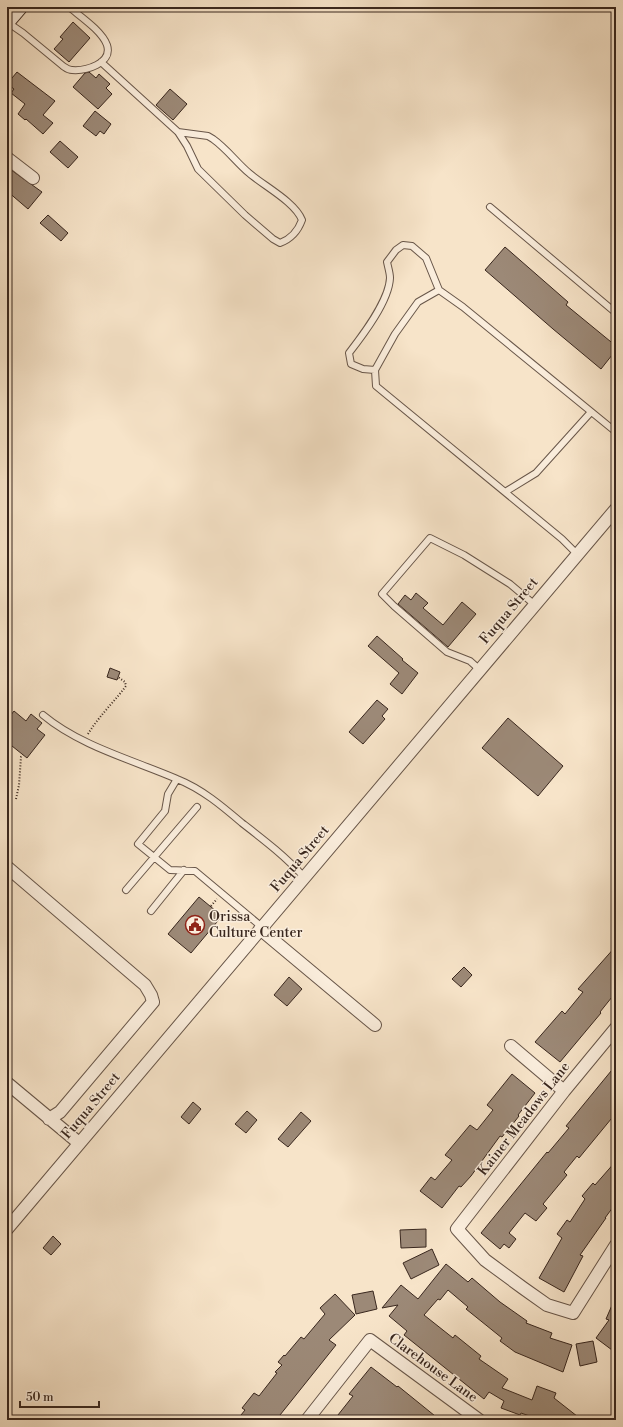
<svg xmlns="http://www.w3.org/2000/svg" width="623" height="1427" font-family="'Libre Bodoni',serif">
	<rect width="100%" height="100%" fill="#f7e4c9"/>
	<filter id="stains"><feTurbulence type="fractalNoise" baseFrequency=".005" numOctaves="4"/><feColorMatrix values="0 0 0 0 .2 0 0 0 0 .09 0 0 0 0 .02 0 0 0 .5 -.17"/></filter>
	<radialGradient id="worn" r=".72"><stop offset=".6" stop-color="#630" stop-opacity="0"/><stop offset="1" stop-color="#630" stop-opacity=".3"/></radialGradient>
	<path fill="#9c8977" stroke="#39271e" d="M73,22L90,38L69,62L54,49L63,39L60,37Z
		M17,72L55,101L43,115L53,123L43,134L26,119L25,120L18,114L25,104L11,93L14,89L7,84Z
		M89,72L96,78L99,74L110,84L106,88L112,94L98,109L73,87L85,73Z
		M170,89L187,104L173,120L156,105Z
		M95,111L111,124L104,134L100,131L96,136L83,126Z
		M60,141L78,157L68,168L50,152Z
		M7,167L42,192L28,209L7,191Z
		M48,215L68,233L61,241L40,223Z
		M505,247L568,302L566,305L616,346V350L601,369L553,329L485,270Z
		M416,593L428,603L423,608L443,625L462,602L476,614L448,647L398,604L405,595L411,600Z
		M377,636L403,659L402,660L418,673L402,694L390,684L399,673L368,646Z
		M110,668L120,672L117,680L107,677Z
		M377,700L388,709L382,716L385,719L363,744L349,732Z
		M14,711L26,721L31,714L42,723L37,729L45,735L27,758L7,742V720Z
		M508,718L563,766L538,796L482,748Z
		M199,897L222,916L191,953L168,934Z
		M616,946V992L600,1012L601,1013L560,1062L535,1042L562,1011L565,1014L583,992L578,989Z
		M464,967L472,975L461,987L452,979Z
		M289,977L302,989L287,1006L274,995Z
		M616,1065V1113L579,1158L577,1156L564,1172L567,1175L543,1204L547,1208L536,1221L525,1213L509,1233L516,1239L509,1248L504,1244L500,1249L481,1233L547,1152L548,1153L569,1128L566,1126Z
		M512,1074L535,1093L518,1115L519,1116L512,1125L502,1137L500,1136L471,1176L461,1187L459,1186L442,1208L420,1191L431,1177L435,1180L452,1160L445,1155L470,1125L477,1130L493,1110L487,1105Z
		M193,1102L201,1109L189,1124L181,1117Z
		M247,1111L257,1120L246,1133L235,1124Z
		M301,1112L311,1121L288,1147L278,1139Z
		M616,1161V1203L605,1218H606L580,1255L583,1256L564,1292L539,1278L562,1238L557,1234L567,1220L570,1222L585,1199L582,1196L593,1183L595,1185Z
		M426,1229V1247L401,1248L400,1230Z
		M53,1236L61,1244L51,1255L43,1248Z
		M432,1249L439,1265L411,1279L403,1263Z
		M446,1264L468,1282L472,1278L500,1302L527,1321L526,1323L552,1333L550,1338L572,1345L563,1372L515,1352L500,1341L502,1338L466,1309L468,1307L448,1290L440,1300L438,1299L424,1315L453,1338L455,1335L481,1356L479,1359L508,1379L502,1388L532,1400L537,1386L556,1393L554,1398L582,1420H541L521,1413L520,1415L501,1408L504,1401L489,1392L484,1399L404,1335L407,1331L389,1316L398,1305L382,1308L401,1285L418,1299Z
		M373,1291L377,1309L356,1314L352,1295Z
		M335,1294L355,1315L329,1340L336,1345L276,1420H237L245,1410L242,1408L254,1393L259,1396L277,1373L275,1372L282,1365L278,1362L284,1355L285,1356L301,1337L304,1339L325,1314L320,1308Z
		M616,1296V1353L596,1338L609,1320L606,1319Z
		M593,1341L597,1362L580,1366L576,1344Z
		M371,1367L397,1387L398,1386L440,1420H334L353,1396L349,1394Z"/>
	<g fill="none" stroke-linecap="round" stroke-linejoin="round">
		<defs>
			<path id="lane" d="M7,22L23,33L63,66C66,68 68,70 72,70C85,71 113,64 107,45C102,31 81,17 69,7
				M101,62L178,132L187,146L198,169L245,215L273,239L280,243C291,239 298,231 302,220C295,202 264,186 249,173C237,163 227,149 213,139L208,136L178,132
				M490,207L616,313
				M375,370L363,369L351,364L349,353C363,335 389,301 390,278C390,273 388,267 387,262L396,250L403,245L412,246L426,258L439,290
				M505,492L536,473L591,412
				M577,554L562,539L376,386L375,370L395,334L418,302L439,290L463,307L616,432
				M480,670L470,661L447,652L394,606L382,594L430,538L464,555L510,584L535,605
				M43,715C80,746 133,760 177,779C202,789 222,806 242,823C264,840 285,856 304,877
				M177,779L168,794L165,811L138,844L170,870L195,871L262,927
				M126,890L197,807
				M151,911L184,870"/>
			<path id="street" d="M7,158L33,178
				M7,867L145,985L151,995L153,1002L60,1112L49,1119
				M260,929L375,1025
				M616,1028L564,1091L457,1229L485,1260L523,1288L547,1305L573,1313L616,1245
				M511,1046L564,1091
				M7,1083L79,1143
				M7,1229L616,509
				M307,1420L370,1340L479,1420"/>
			<path id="secondary" d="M7,21L19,7"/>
		</defs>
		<use href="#lane" stroke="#685649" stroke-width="8"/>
		<use href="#street" stroke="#685649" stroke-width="14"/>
		<use href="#secondary" stroke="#39271e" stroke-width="18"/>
		<path stroke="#39271e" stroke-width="2" stroke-dasharray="1 2" stroke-linecap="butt" d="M88,734C99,716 114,702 126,686L125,682L118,677
			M16,799L19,785L21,757L23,755
			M211,906L217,899"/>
		<use href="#lane" stroke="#faeddc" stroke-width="6"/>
		<use href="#street" stroke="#faeddc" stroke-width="12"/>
		<use href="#secondary" stroke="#faeddc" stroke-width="16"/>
	</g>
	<defs>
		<symbol id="civic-ring" viewBox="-11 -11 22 22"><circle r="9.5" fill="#faeddc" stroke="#8f2418" stroke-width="1.5"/><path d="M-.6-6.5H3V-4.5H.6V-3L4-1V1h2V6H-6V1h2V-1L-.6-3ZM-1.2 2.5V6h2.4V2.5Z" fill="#8f2418"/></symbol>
	</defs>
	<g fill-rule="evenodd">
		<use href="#civic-ring" x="184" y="914" width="22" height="22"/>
	</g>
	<g text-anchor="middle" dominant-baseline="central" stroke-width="3" stroke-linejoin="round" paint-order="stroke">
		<g font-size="14" fill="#39271e" stroke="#faeddc">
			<text transform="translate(509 611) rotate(-50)">Fuqua Street</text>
			<text transform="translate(300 859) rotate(-50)">Fuqua Street</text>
			<text transform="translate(91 1106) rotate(-50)">Fuqua Street</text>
			<text transform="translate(524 1119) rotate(-52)">Kainer Meadows Lane</text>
			<text transform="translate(433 1368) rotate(36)">Clarehouse Lane</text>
		</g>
		<g font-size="14" fill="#39271e" stroke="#faeddc" text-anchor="start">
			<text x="209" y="917">Orissa<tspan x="209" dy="16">Culture Center</tspan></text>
		</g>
	</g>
	<rect width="623" height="1427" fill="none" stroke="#f7e4c9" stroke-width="24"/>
	<rect x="8" y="8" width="607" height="1411" fill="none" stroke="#39271e" stroke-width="2"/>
	<rect x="12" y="12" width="599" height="1403" fill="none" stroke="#39271e"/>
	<path d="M20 1401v6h79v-6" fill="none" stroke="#39271e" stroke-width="2"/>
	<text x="26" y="1401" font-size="12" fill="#39271e" stroke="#faeddc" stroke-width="3" paint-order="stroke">50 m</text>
	<rect width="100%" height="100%" filter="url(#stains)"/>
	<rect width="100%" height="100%" fill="url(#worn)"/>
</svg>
